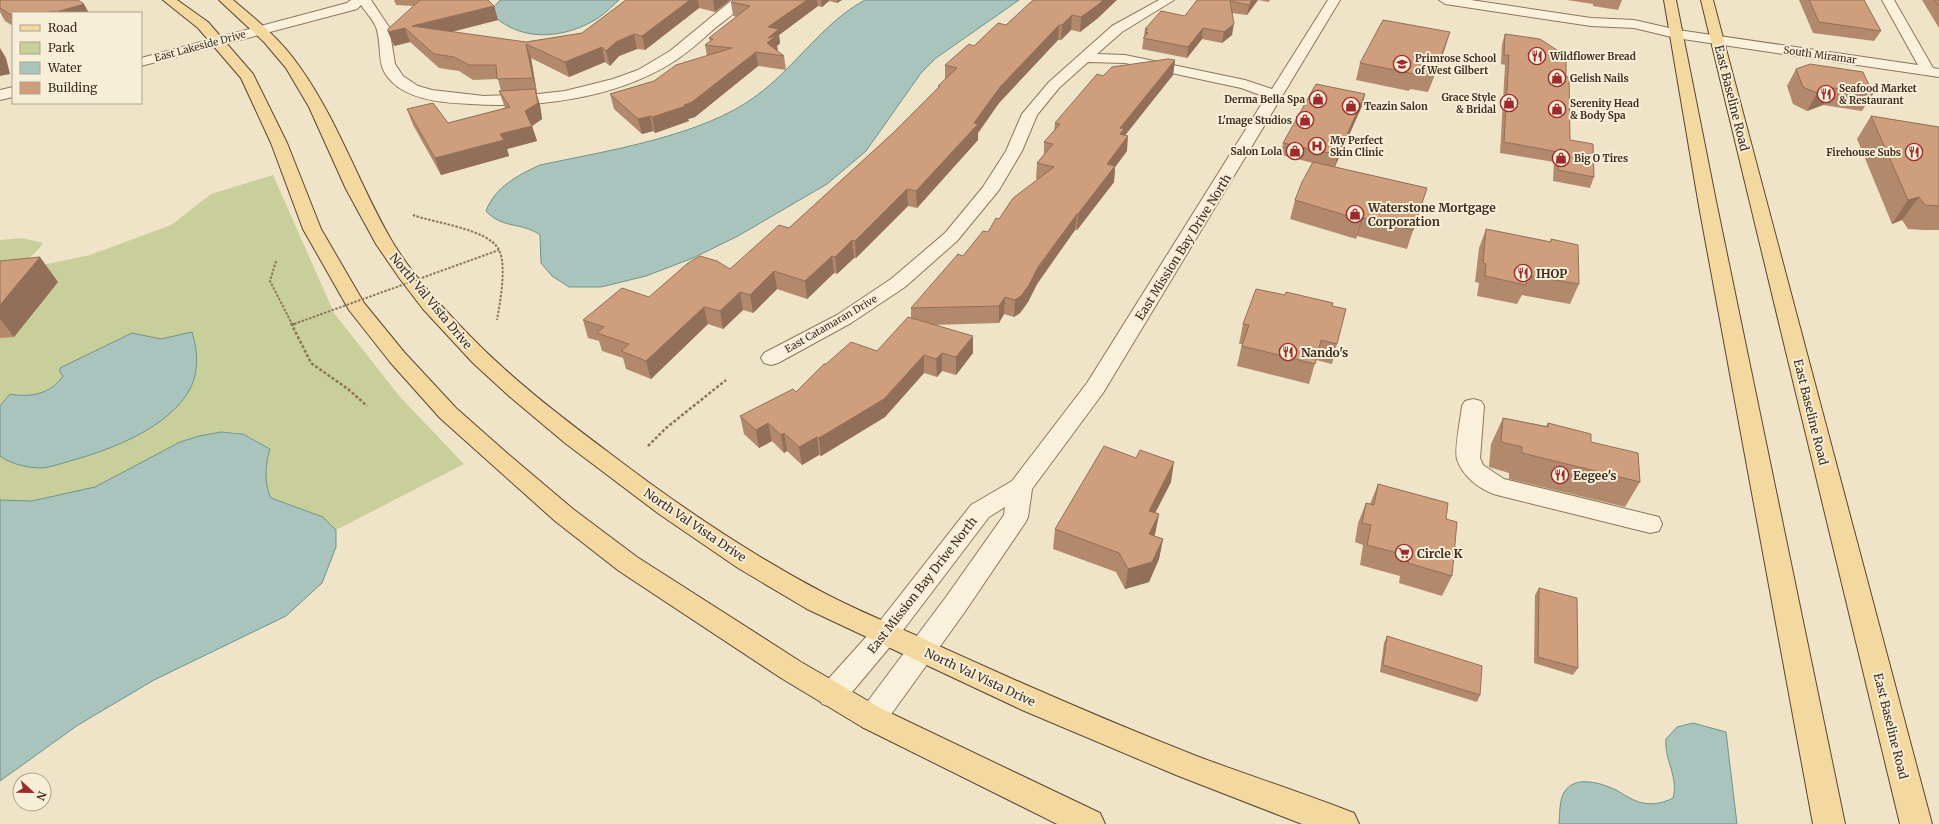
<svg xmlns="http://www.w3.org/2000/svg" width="1939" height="824" font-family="Merriweather,serif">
	<rect width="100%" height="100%" fill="#f0e4c8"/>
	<path fill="#c9cf9b" d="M273,175L334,313L400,397L464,464L336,530L323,517L271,498C264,484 265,464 269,449C261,444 252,437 243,434C197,421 137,470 96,487C74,496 23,505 0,500V274L90,255L171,225L211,194Z
		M22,238L43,243C33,259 18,265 0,269V240Z"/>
	<path fill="#a9c4bc" stroke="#6f938a" d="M500,0H619C612,6 606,13 598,18C567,38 524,43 495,17L494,7Z
		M865,0H1019L936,58L921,73L866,151L827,184L738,236L693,258L646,276L601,287H569L552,276L541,263L540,235C522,222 502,229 486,211C495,187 518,175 540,165C606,151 703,136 756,96C796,67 821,24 865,0Z
		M192,332C198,351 199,371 190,389C169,428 110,450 70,461C62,463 52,467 43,468C28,468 13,465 0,456V406L10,394C30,398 51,394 63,376L60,372V368L132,333L161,339Z
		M221,432L243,434L270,449C265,464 264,484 271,498L323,517L336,530V547L322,583L286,616L154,680L78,725L0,781V500L32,501L95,487L180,442L199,436Z
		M1693,723L1726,732L1737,824H1559C1560,814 1559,799 1565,791C1576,775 1601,783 1616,790C1625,795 1633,801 1643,803C1654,805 1663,803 1673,798C1679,777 1664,760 1666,739L1677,727Z"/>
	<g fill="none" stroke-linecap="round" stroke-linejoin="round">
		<defs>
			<path id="minor" d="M351,0H371L389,27L395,64L403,76L418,86L432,90L484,96L538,94L565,91L613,79L638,70L670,51L732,0H746C739,11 725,20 715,28C701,41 686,54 670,64C612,99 538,108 471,104C447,103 418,101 398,87C374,69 383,54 377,30C374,20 366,13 361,5L357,9L141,66V58L347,3Z
				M1159,0H1174L1122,32L1097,54L1125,55L1245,80L1272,89L1328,0H1340L1103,393L1032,489L1028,517L1025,523L964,613L882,727L872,731L862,727L858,718L862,709L946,597L1004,515L1005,507L989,517L894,642L842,704L832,707L822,704L818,695L822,686L876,626L971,505L1012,481L1087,383L1266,97L1241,88L1125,63L1088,62L1059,88L1037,115L1022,151L999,190L957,241L905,287L851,323L778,363L771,365L764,363L761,358L764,353L837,315L891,279L945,233L983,187L1006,151L1022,114L1049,82L1112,26Z
				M1439,0H1471L1591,18L1634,20L1678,30L1918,65L1882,0H1894L1933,68L1939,69V77L1676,38L1634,28L1591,26L1445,4Z
				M13,87V97L0,100V90Z
				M1473,399L1481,401L1484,406L1480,458L1483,465L1504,479L1659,517L1662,524L1659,531L1650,533L1497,495C1480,490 1462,476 1457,459C1454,450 1461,417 1462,406L1465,401Z"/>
			<path id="major" d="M163,0H177L208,22L253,74L287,143L321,229L364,303L404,352L456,408L508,454L573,509L637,557L801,662L882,709L1100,813L1105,824H1057L862,727L781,678L619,571L555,521L440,418L390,362L349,310L303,229L271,143L241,78L198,28Z
				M219,0H233C257,20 281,40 299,66C338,120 359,185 393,243C414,277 443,308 471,337C513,380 560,416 608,452C676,504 748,553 824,593C858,611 894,625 928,641C1018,682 1107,721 1199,757C1250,776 1303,793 1354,813L1359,824H1302L1176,775L1022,710L807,609L738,568L659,514L565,443L509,396L473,363L423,309L400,279L376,244L346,189L309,107L286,68L264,42Z
				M1664,0H1676L1717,206L1845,824H1813L1699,206Z
				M1701,0H1713L1932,824H1900Z"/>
		</defs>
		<use href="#minor" stroke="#8d765c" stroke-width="2"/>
		<use href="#major" stroke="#5b4430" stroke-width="2"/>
		<path stroke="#8d765c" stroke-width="2" stroke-dasharray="2.5 1.5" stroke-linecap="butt" d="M413,215C434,223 489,229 499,250C507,266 500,303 497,320
			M276,261L270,281L292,324"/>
		<path stroke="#8d765c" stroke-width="2.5" stroke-dasharray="3 2" stroke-linecap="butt" d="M291,323L311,363L348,389L367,406
			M648,446L666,428L726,380"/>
		<use href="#minor" fill="#faf1dc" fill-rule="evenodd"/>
		<use href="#major" fill="#f3d9a0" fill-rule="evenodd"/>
		<path stroke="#8d765c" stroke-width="2" stroke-dasharray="2.5 1.5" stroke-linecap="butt" d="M294,324L499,250"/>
		<path stroke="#8d765c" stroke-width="2.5" stroke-dasharray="3 2" stroke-linecap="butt" d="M292,325L297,323"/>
	</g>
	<path fill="#b2896c" d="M0,0L89,13H13V26L5,21L0,12Z
		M394,0H488L494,6L498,20L452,32L526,42L582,33L626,0H730L715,12L699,8L645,50L637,49L619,56L610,66L605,62L569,77L531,58L537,93H536L540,105L542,119L532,126L537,141L507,149L509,156L441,175L413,125L407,109L448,123L505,108L499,91H501L498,79L473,80L459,71L439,68L410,42L394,46L414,6L396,5Z
		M733,0H842L837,3L829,1L822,7L818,6L779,35L780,43L777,46V51L784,56L786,70L758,66L695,117L688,119L689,121L655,133L653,131L642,134L614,109L610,94L654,81L707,56L705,45L710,41L709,38L737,17L733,16L731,2Z
		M1033,0L1098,18L1080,32L1071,30L1061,40H1058L999,103L978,133V140L917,208L908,206L856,258H854L837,274L834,273L807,299L777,289L753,313L743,310L723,329L708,324L651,379L626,369L623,358L602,351L599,341L588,338L583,320L730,269L789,228L893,133L938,89V86L945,79V65L1006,25Z
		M1197,0H1258L1247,15L1232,13V35L1222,43L1202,39L1187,58L1142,49L1145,29L1185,16Z
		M1258,0H1270L1269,2Z
		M1567,0H1622L1618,10L1593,6V4Z
		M1799,0H1864L1881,31L1874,41L1813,33Z
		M1922,0H1939V28Z
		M1505,34L1566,77L1570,140L1594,177L1590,188L1553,181L1554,162L1500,153L1505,65L1501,64L1502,44Z
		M1445,48L1428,92L1410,89L1409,91L1356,80L1360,63Z
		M1175,60L1173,75L1125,135L1127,151L1115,167L1114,182L1077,230H1075L1037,284L1028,302L1020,313L1014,317L1004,314L999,323L934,325L973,353L956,375L942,371L937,377L924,373L885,417L821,456L819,455L802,465L787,451L784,453L772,441L759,448L744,434L740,416L796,392L826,364L877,351L911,318V308L963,256L988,232L999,219L1038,179H1036L1037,163L1044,154V142L1054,131L1055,123L1103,76Z
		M1796,69L1873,94L1862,111L1823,105L1807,111L1793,104L1787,86Z
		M1365,94L1362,106L1335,167L1427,188L1407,249L1357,236L1356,239L1290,219L1295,200L1313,163L1281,155L1283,143Z
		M1871,116L1939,127V230H1924L1908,229L1902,220L1892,224L1857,139Z
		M1486,229L1550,242L1551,239L1579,284L1570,304L1522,295L1517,304L1477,296L1479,283L1475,282L1479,248Z
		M0,261L58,282L14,337L0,338Z
		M1332,306L1337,344L1332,364L1316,360L1309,384L1237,366L1242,344H1239L1243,324Z
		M1503,418L1546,426L1548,423L1591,442L1640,482L1625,507L1509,479V473L1489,467L1491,444Z
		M1136,458L1171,482L1155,513L1159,514L1155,534L1154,536L1163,539L1159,559L1149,582L1125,589L1116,572L1053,549L1055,529Z
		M1378,484L1446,519L1452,576L1442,596L1399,583L1400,576L1360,565L1363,545L1355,542L1358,523L1366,503L1370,504Z
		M1539,588L1578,668L1573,675L1534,663L1535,595Z
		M1387,636L1480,695L1477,702L1380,672L1384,643Z"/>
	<path fill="#916f58" d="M690,0H698L699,8L645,50L642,36Z
		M713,0H730L715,12Z
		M807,0H817L818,6L779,35L780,43L777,46L778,50L773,54L767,43L768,27Z
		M821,0H829V1L822,7Z
		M837,0H842L837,3Z
		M1103,0H1117L1098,18L1080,32L1081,17Z
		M1252,0H1258L1247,15L1249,5Z
		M84,4L89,13H57L56,12Z
		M494,6L498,20L418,40L412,26Z
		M54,11L55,13H46Z
		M1072,15L1071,30L1061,40L1062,25Z
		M1234,24L1232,35L1222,43L1224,32Z
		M1059,25L1058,40L999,103L978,133V140L917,208L916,191L974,123L1000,87Z
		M405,28L410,42L394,46L388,32Z
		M1203,28L1202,39L1187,58L1188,47Z
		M1450,32L1445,48L1428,92L1434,75Z
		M634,34L637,49L619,56L610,66L606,51L616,42Z
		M526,44L531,58L537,93L533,78Z
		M602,47L605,62L569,77L565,62Z
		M0,48L6,58L10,74L0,76Z
		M756,52L758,66L695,117L688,119L689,121L655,133L652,117L684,105Z
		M1175,60L1173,75L1123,138L1128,136L1127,151L1115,167L1114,182L1077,230L1078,214L1107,164L1120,128Z
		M1834,88L1823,105L1807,111L1817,93Z
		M535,89L540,105L542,119L532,126L537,141L507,149L509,156L441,175L435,158L500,134L525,111Z
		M1365,94L1362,106L1334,168L1338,155Z
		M650,116L653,131L642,134L638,119Z
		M907,189L908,206L856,258L855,241Z
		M1919,197L1902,220L1892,224L1908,200Z
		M1077,214L1075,230L1037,284L1028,302L1020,313L1014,317L1015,300Z
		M1363,218L1356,239L1361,220Z
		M852,240L854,258L837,274L835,257Z
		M832,256L834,273L807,299L805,281Z
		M40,257L58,282L14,337L0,319V305Z
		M774,271L777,289L753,313L750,295Z
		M740,292L743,310L723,329L720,311Z
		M1005,297L1004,314L999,323V306Z
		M704,307L708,324L651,379L646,361Z
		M973,336V353L956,375V357Z
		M942,353V371L937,377L936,359Z
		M924,355V373L885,417L821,456L819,438Z
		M768,423L772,441L759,448L756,430Z
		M784,433L787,451L784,453L781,435Z
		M817,437L819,455L802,465L799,447Z
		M1174,462L1171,482L1146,531L1149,511Z
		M1159,514L1155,534L1145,554L1149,534Z
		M1163,539L1159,559L1149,582L1125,589L1128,569Z"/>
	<path fill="#cf9f7d" stroke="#916f58" d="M0,0H78L84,4L56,12L54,11L46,13H13V16L0,8Z
		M420,0H488L494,6L412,26L526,42L582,33L626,0H690L642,36L634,34L616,42L606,51L602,47L565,62L526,44L533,78L497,79L496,65H469L454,57L434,54L405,28L388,32V29Z
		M733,0H807L768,27L779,29L768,38L776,36L767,43L784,56L756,52L692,102L684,105L686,106L652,117L650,116L638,119L610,94L654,81L676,65L732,48L705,45L713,39L709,38L750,6L731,2Z
		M1033,0H1103L1099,4L1081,17L1072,15L1062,25H1059L1000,87L974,123L978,124L916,191L907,189L855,241L852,240L835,257L832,256L805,281L774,271L750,295L740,292L720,311L704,307L646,361L621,351L629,344L597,333L604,327L583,320L622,288L649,297L688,263L700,256L717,261L730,269L779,225L789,228L893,133L940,86H938L957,68L945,65L969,44L974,46L998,23L1006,25Z
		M1197,0H1252L1249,5L1230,1L1234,24L1224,32L1203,28L1188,47L1143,38L1148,33L1145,32L1148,29H1145L1161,11L1185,16Z
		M1809,0H1864L1881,31L1819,22Z
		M1935,0H1939V6Z
		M1383,20L1450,32L1434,75L1415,72L1414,74L1360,63Z
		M1505,34L1540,39L1563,54V56L1566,57V77H1569L1570,140L1593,144L1594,177L1558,170V152L1504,142L1509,55H1504Z
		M1168,59L1175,60L1120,128L1124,129L1120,134L1128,136L1107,164L1115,166L1078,214H1077L1038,267L1029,285L1021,296L1015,300L1005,297L999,306L911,308L958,254L963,256L983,231L988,232L996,218L999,219L1013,198L1054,167L1037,163L1053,144L1044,142L1060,124L1055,123L1097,74L1103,76L1112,67Z
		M1810,64L1863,72L1873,94L1834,88L1817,93L1803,87L1796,69Z
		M1316,84L1365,94L1338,155L1283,143Z
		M535,89L538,103L525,111L532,126L500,134L504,140L435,158L407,109L433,103L448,123L510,107L499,91Z
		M1871,116L1939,127V206L1925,205L1919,197L1908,200Z
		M1313,162L1427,188L1413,230L1363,218L1361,220L1295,200L1302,182Z
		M1486,229L1551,242V239L1578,245L1579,284L1526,275V285L1485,276L1486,264L1483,263Z
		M40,257L0,305V261Z
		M1256,289L1285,295L1286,292L1333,303L1332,306L1346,309L1337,344L1321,340L1315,364L1242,346L1249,325L1243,324Z
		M908,317L973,336L956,357L942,353L936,359L924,355L884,399L819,438L817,437L799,447L784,433L781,435L768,423L756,430L740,416L793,389L796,392L824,364H826L851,342L877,351Z
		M1503,418L1548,427V423L1591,434V442L1638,453L1640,482L1522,453V447L1501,442Z
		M1104,446L1136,458L1140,450L1174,462L1149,511L1159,514L1149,534L1163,539L1152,562L1128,569L1119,553L1055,529Z
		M1378,484L1448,503L1446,519L1457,522L1452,576L1408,563L1409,556L1367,545L1371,525L1362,523L1366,503L1374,505Z
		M1539,588L1577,598L1578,668L1538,657Z
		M1387,636L1482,666L1480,695L1383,665Z"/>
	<defs>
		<symbol id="restaurant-ring" viewBox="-11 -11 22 22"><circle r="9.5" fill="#f7eed8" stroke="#9e2a2b" stroke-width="1.5"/><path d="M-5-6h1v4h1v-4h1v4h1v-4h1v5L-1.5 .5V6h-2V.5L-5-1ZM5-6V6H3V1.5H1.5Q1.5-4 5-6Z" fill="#9e2a2b"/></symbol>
		<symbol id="school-ring" viewBox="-11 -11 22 22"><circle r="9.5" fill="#f7eed8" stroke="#9e2a2b" stroke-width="1.5"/><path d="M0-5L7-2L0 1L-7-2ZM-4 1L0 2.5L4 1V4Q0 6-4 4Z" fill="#9e2a2b"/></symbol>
		<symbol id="shop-ring" viewBox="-11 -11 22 22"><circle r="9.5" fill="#f7eed8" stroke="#9e2a2b" stroke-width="1.5"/><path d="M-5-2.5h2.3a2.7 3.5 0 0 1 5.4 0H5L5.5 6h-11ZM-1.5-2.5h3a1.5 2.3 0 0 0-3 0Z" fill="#9e2a2b"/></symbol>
		<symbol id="hospital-ring" viewBox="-11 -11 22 22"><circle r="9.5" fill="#f7eed8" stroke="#9e2a2b" stroke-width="1.5"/><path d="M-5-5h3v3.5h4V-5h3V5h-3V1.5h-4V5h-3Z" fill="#9e2a2b"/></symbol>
		<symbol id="supermarket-ring" viewBox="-11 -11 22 22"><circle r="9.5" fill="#f7eed8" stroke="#9e2a2b" stroke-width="1.5"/><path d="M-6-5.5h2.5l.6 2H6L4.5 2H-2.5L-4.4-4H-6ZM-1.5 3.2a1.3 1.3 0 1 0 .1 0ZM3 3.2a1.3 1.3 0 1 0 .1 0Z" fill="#9e2a2b"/></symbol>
	</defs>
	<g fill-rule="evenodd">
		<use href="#restaurant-ring" x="1527" y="46" width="20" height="20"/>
		<use href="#school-ring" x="1392" y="54" width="20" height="20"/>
		<use href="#shop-ring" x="1547" y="68" width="20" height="20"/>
		<use href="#restaurant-ring" x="1816" y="84" width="20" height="20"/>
		<use href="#shop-ring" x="1308" y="89" width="20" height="20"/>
		<use href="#shop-ring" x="1499" y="93" width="20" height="20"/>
		<use href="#shop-ring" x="1341" y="96" width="20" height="20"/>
		<use href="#shop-ring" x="1547" y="99" width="20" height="20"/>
		<use href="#shop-ring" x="1295" y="110" width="20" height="20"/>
		<use href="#hospital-ring" x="1307" y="136" width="20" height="20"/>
		<use href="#shop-ring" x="1285" y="141" width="20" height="20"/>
		<use href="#restaurant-ring" x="1904" y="142" width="20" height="20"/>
		<use href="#shop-ring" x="1551" y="148" width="20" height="20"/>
		<use href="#shop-ring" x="1345" y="204" width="20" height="20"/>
		<use href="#restaurant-ring" x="1513" y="263" width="20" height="20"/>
		<use href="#restaurant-ring" x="1278" y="342" width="20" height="20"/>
		<use href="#restaurant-ring" x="1550" y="465" width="20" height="20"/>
		<use href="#supermarket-ring" x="1394" y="543" width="20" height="20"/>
	</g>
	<g text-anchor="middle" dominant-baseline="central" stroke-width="4" stroke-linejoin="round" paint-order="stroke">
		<g font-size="10" fill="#3d2e20" stroke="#f7eed8">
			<text transform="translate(200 46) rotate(-15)">East Lakeside Drive</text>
			<text transform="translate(1820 55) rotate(8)">South Miramar</text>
			<text transform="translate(831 324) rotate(-30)">East Catamaran Drive</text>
		</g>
		<g font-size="10" font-weight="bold" fill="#3d2e20" stroke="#f7eed8" text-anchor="start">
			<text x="1550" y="56">Wildflower Bread</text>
			<text x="1415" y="58">Primrose School<tspan x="1415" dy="12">of West Gilbert</tspan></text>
			<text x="1570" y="78">Gelish Nails</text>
			<text x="1839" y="88">Seafood Market<tspan x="1839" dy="12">&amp; Restaurant</tspan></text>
			<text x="1496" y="97" text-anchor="end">Grace Style<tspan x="1496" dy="12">&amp; Bridal</tspan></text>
			<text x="1305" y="99" text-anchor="end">Derma Bella Spa</text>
			<text x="1570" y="103">Serenity Head<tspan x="1570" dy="12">&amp; Body Spa</tspan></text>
			<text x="1364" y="106">Teazin Salon</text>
			<text x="1292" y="120" text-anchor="end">L'mage Studios</text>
			<text x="1330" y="140">My Perfect<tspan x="1330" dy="12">Skin Clinic</tspan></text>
			<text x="1282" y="151" text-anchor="end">Salon Lola</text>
			<text x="1901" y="152" text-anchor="end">Firehouse Subs</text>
			<text x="1574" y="158">Big O Tires</text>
		</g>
		<g font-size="12" fill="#3d2e20" stroke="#f7eed8">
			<text transform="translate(1732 98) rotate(76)">East Baseline Road</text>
			<text transform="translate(1183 247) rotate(-58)">East Mission Bay Drive North</text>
			<text transform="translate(431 301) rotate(50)">North Val Vista Drive</text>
			<text transform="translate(1811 412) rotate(76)">East Baseline Road</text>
			<text transform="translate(695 525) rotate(34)">North Val Vista Drive</text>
			<text transform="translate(922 585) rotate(-52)">East Mission Bay Drive North</text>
			<text transform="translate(980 677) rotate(25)">North Val Vista Drive</text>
			<text transform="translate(1891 726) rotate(76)">East Baseline Road</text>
		</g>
		<g font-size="12" font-weight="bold" fill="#3d2e20" stroke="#f7eed8" text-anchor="start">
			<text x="1368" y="207">Waterstone Mortgage<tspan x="1368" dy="14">Corporation</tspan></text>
			<text x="1536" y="273">IHOP</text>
			<text x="1301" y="352">Nando's</text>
			<text x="1573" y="475">Eegee's</text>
			<text x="1417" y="553">Circle K</text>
		</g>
	</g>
	<rect x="12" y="12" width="130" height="92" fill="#f7eed8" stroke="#ada18e"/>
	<rect x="20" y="25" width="20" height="6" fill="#f3d9a0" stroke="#ada18e"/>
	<text x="48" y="32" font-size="12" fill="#3d2e20">Road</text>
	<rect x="20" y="42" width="20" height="12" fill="#c9cf9b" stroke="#ada18e"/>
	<text x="48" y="52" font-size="12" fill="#3d2e20">Park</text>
	<rect x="20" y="62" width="20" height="12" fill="#a9c4bc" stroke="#ada18e"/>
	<text x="48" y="72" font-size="12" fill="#3d2e20">Water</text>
	<rect x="20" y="82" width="20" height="12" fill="#cf9f7d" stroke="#ada18e"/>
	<text x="48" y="92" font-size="12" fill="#3d2e20">Building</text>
	<g transform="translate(32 792) rotate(112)"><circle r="19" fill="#f7eed8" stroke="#ada18e"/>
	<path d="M0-3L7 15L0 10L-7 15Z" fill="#9e2a2b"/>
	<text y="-6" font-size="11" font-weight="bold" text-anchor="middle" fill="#3d2e20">N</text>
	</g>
</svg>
